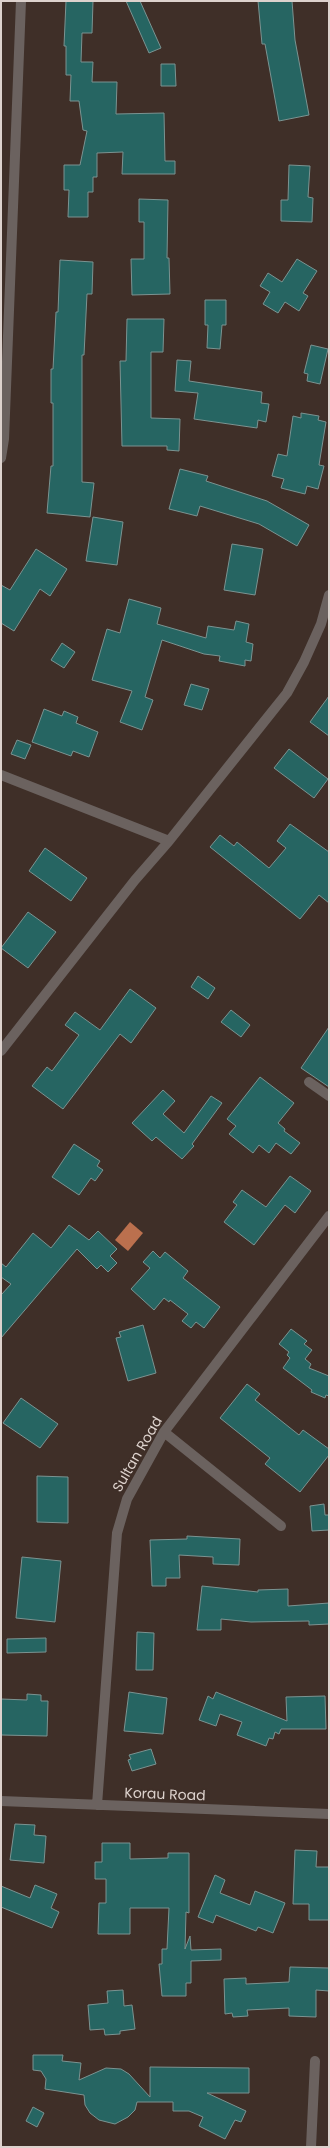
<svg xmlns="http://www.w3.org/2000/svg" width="330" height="2148" font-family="Poppins,sans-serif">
	<rect width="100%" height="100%" fill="#3f2f28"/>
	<path fill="#bb704e" d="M130,1222L143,1233L128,1251L115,1240Z"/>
	<path fill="#266562" stroke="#7b9391" d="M66,1H93L92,33H82L81,62H93L92,82H117L116,114L164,113L165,161H175V174H122L123,152L97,153V177H93V192H88V217H68L69,190H64V165H80L87,131L83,130L79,101H70L71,75H66V46H64Z
		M126,1H140L161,48L149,53Z
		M258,1H292L295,40L309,115L279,121L265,44H262Z
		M161,64H175L176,86H161Z
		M289,165L310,166L308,197L313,198L312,222L281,221V200H288Z
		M139,199L168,200L167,258H169L170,294L132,295L131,259H144V222H139Z
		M297,259L317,271L303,293L308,296L299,311L285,302L278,313L263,304L270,292L260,286L268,273L282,282Z
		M60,260L93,262L92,294H87L84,355H82V482L94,483L90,517L47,513L51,466H53V403H51V369H53L56,312H58Z
		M205,300H226V325H222L220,349L207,348L208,325H205Z
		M127,319H164L163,352H151V418L180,419L179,451L167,450V446H122L120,361H126Z
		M311,345L328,349L320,384L307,381L308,374L304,373Z
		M177,360L191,361L189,381L262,392L261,403L269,404L266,422L258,420L257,428L194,419L198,393L175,391Z
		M301,413L319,416L318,420L326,422L319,465L324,466L318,489L307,486L305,494L281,488L284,479L272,476L278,454L287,456L293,416L301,418Z
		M180,469L208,476L206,481L267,501L309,525L297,546L259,524L200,506L197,516L169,509Z
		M93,517L123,522L117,565L86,561Z
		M232,544L263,549L255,595L224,590Z
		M36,549L67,569L50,596L40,589L14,631L1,623V585L10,590Z
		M129,599L161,608L157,624L206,638L208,626L234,630L236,621L249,624L246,642L253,644L251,661L245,660V666L219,661L220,656L204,654L162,640L145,697L153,700L142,730L120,722L132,691L92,680L107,629L120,633Z
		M62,643L75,652L64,668L51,660Z
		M191,684L209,689L202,710L184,705Z
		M329,696V736L310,722Z
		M44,709L62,716L64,711L78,717L76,723L98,732L89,757L73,751L71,756L32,742Z
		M17,740L31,745L25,759L11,754Z
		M289,749L328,779L314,798L274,768Z
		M290,824L329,852V903L319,895L300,919L210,847L220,835L234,846L237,842L269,868L286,848L277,841Z
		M45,848L87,878L71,901L29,871Z
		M28,912L56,932L28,968L1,948Z
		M198,976L215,988L208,999L191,987Z
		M130,989L156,1008L131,1043L120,1034L63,1109L32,1086L47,1067L52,1071L79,1035L65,1025L75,1012L100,1030Z
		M231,1010L250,1025L241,1037L221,1022Z
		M329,1027V1087L301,1068Z
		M260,1077L294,1103L278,1123L285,1129L284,1131L300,1143L291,1154L276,1143L269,1153L259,1145L253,1153L229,1134L236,1126L227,1119Z
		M163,1090L175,1101L163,1114L184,1133L211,1096L222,1103L192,1144L194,1146L182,1159L156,1137L152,1141L132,1123Z
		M74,1144L100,1161L97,1166L103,1170L95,1181L91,1178L79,1195L52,1177Z
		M290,1176L311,1191L295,1213L285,1205L254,1245L224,1222L237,1205L233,1202L242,1190L266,1207Z
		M69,1225L89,1240L98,1231L117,1249L110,1256L117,1263L108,1272L101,1265L97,1269L77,1249L1,1338V1295L11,1284L1,1277V1263L6,1267L33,1233L51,1248Z
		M153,1251L160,1258L165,1252L188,1271L183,1278L220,1307L204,1328L196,1322L191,1328L182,1321L188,1314L170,1300L169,1302L164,1298L154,1310L131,1289L150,1268L143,1262Z
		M143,1325L156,1373L128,1381L116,1338L121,1337L119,1332Z
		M291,1329L307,1341L304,1344L312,1350L305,1359L311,1364L309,1368L329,1376V1396L326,1395L325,1398L311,1392L312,1390L283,1368L290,1358L287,1355L289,1352L279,1344Z
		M247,1384L260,1394L255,1400L299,1435L303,1430L329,1449V1455L300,1492L265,1464L270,1458L220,1418Z
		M21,1398L58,1424L40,1448L3,1423Z
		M37,1476L68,1477V1523L37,1522Z
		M324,1504L325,1515H329V1530L312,1531L310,1506Z
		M187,1536L240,1539L239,1565L213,1564V1557L179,1555L180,1578H166V1586H152L150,1540L187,1539Z
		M22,1557L61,1561L55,1622L16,1618Z
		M202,1586L258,1592V1590L288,1589V1606L329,1603V1624L309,1625V1621L251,1622L221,1619V1630H197Z
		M137,1632L154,1633L153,1670H136Z
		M46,1638V1652L7,1653V1639Z
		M129,1692L167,1698L163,1734L124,1731Z
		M216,1692L287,1721L286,1697L325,1696L326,1729H281L279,1734L275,1732L273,1739L269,1738L266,1746L237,1735L242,1722L220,1714L216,1726L199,1720L208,1696L213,1699Z
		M27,1694L41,1695V1701H48L47,1736L1,1735V1699L27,1700Z
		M151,1749L156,1764L132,1771L128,1760L131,1759L129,1755Z
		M15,1824L35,1825L34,1835L46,1836L44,1863L10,1860Z
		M102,1843H130V1859L168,1858V1853H189V1913L186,1912L185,1949L190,1936L191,1950L221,1949V1960L191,1961V1983H186V1996H162L159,1964H162V1949H167L169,1908H130V1934H98L99,1903H106V1879H95V1862H102Z
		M295,1850L317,1851L316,1867H329V1920H309V1904H293Z
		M215,1875L225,1880L220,1893L250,1905L255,1891L285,1903L273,1933L258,1927L256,1931L216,1915L213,1923L198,1917Z
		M35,1885L57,1894L51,1908L59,1912L52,1928L1,1907V1886L30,1898Z
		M290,1967L329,1968V1991L316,1990V2017L289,2016V2008L247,2010L248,2016L233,2017L232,2013L225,2014L224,1979L246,1978V1984L289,1982Z
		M123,1990L124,2006L132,2005L135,2029L120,2031V2034L105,2035L104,2029L90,2030L88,2005L108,2003L107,1991Z
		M33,2055H63L62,2061L81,2063L79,2080L106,2068L121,2069L129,2074L150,2097V2067L249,2068V2093H207L246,2111L241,2122L235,2120L225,2139L199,2126L203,2117L189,2111H173V2102H137L135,2110L128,2117L115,2124L99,2120L90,2113L85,2105L84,2095L45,2089L46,2079L41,2071L33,2070Z
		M33,2107L44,2113L37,2127L26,2121Z"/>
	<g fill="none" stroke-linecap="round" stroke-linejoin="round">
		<path stroke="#6b625f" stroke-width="10" d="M1,458L4,439L21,1
			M1,775L169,841
			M1,1051L135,880L169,841L287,693L304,662L321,624L329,595
			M309,1082L329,1096
			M164,1432L281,1526
			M1,1801L329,1814
			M97,1805L117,1533L127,1499L164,1432L329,1216
			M311,2147L315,2061"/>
	</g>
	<g text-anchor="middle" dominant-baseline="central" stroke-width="3.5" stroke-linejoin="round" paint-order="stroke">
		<g font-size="14" fill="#ddd2cd" stroke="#3f2f28">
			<text transform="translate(137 1454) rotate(-60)">Sultan Road</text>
			<text transform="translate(165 1794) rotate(2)">Korau Road</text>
		</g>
	</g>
	<rect width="330" height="2148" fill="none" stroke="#ddd2cd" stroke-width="4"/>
</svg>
